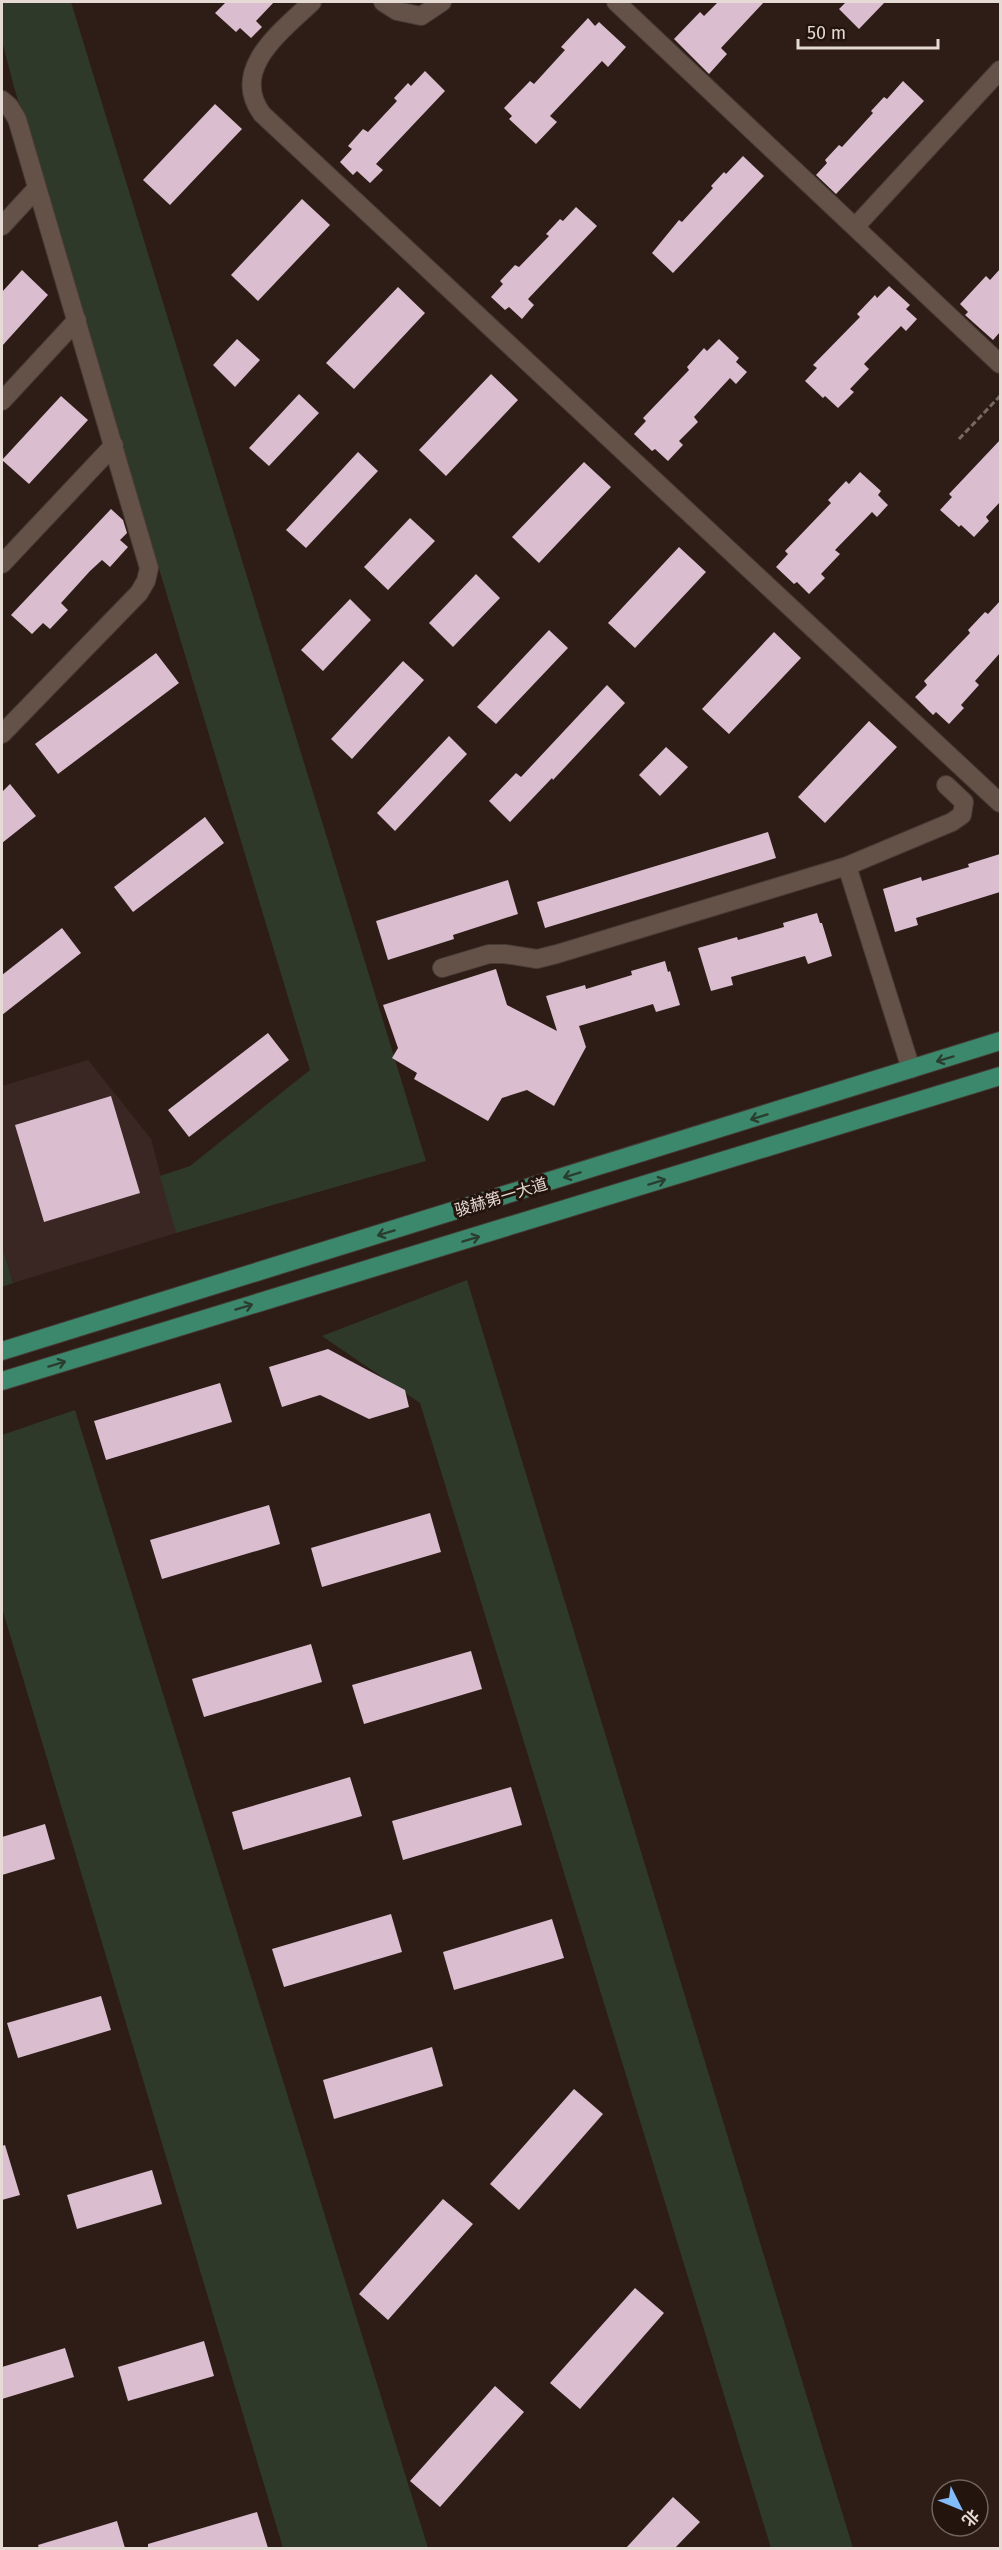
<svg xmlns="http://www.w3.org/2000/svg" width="1002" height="2550" font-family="'Fira Sans','Noto Sans SC',sans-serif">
	<rect width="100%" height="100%" fill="#2d1d16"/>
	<path fill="#3a2724" d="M88,1060L151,1139L176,1233L13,1283L2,1246V1086Z"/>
	<path fill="#2f392a" d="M2,2H71L426,1161L176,1233L160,1176L190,1166L310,1070L14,87L2,41Z
		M2,1246L13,1283L2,1287Z
		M467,1280L853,2548H771L420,1403L322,1336Z
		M75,1410L428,2548H283L2,1608V1435Z"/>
	<path fill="#dabdcf" d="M226,2H274L256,21L262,27L251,38L240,28L236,32L215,13Z
		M718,2H764L721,48L727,54L709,74L674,39L700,12L704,16Z
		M846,2H885L859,29L839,9Z
		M588,18L595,26L599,22L626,47L608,67L602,61L550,116L557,122L536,144L509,119L512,116L504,108L530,81L534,84L565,50L561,47Z
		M425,71L445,91L376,164L383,170L370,183L357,171L353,175L340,162L352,149L348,146L363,129L368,132L397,101L394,98L408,83L411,86Z
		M903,81L924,101L836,194L816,175L827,163L825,160L839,145L842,147L873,113L871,111L884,97L887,99Z
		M215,104L242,129L170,205L143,180Z
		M743,156L764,176L673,273L652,253L679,220L682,222L713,188L711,186L724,172L726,174Z
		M302,199L330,225L258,301L231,275Z
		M576,207L597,226L528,299L534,305L522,319L509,307L505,310L491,297L503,284L500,281L515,265L519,267L549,236L546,234L560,219L563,221Z
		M1000,269V332L993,340L965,315L968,312L960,304L986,276L990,280Z
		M22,270L48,295L2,346V292Z
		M889,286L910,305L906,309L917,319L906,331L901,326L864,364L869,369L850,389L854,392L838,408L825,396L823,398L805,381L817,368L813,365L860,317L857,314L875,295L877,298Z
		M398,287L425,313L354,389L326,363Z
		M237,339L260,360L235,387L213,365Z
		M719,339L739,358L736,362L747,372L736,384L730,378L694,417L698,422L679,441L683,445L668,461L655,449L652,451L634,434L646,421L643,418L689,370L687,367L704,348L707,351Z
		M491,374L518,400L446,476L419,450Z
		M299,394L319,413L269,466L249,448Z
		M61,396L88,420L29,484L2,460Z
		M1000,440V502L986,517L989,521L974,537L961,525L959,527L940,510L952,497L949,494Z
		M358,452L378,471L306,548L286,530Z
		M584,462L611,487L539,563L512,537Z
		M860,472L881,491L878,495L888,505L877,517L872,512L835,550L840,554L821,574L825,578L809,594L797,582L794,584L776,567L788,554L785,551L831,503L828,500L846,481L849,484Z
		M111,509L123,520L127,533L120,540L128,547L110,567L102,560L90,571L61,603L68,610L50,629L43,623L32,634L11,615Z
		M410,518L435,541L388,590L364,567Z
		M679,547L706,572L635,648L608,623Z
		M476,574L500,598L453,647L429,623Z
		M350,599L371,620L323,671L301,650Z
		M1000,601V653L975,681L979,685L961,705L964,708L949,724L936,712L933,715L915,697L927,685L924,681L970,633L968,630L985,612L988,614Z
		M549,630L568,648L496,724L477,707Z
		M774,632L801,658L729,734L702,709Z
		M156,653L179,683L58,774L35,744Z
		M403,661L424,680L352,759L331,739Z
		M607,685L625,703L553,780L552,778L510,822L489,801L516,773L521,777Z
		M869,721L897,747L825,823L798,797Z
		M449,736L467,754L395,831L377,813Z
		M666,747L688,767L660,796L639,775Z
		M10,784L36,816L2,843V792Z
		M205,817L224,843L133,912L114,887Z
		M768,832L776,858L545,928L537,902Z
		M1000,854V892L916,918L918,925L895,932L883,889L921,877L922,881L969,867L968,864Z
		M508,880L518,914L453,935L454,939L388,960L376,921Z
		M817,913L820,923H822L832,956L808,964L805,956L731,977L733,985L711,991L698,948L737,937L738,940L784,927L783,923Z
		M62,928L81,953L2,1015V975Z
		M665,961L668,972L670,971L680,1005L656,1012L653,1004L579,1026L586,1047L554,1106L527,1090L502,1098L488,1121L414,1079L417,1073L392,1058L398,1048L383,1005L496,969L507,1005L557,1031L546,996L585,985L586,989L632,975L631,971Z
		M268,1033L289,1060L189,1137L168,1110Z
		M111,1096L140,1193L44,1222L15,1125Z
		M328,1349L405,1390L409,1407L369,1419L320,1395L282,1407L269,1367Z
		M220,1383L232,1422L106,1460L94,1421Z
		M269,1505L280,1544L162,1579L150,1540Z
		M430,1513L441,1552L322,1587L311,1548Z
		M311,1644L322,1682L204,1717L192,1679Z
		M471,1651L482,1689L364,1724L352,1685Z
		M350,1777L362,1816L243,1850L232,1812Z
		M511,1787L522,1825L403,1860L392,1821Z
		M45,1824L55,1859L2,1875V1837Z
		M391,1914L402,1952L284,1987L272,1949Z
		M552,1919L564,1958L454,1990L443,1952Z
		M101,1996L111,2030L18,2058L7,2023Z
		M432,2047L443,2086L334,2119L323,2080Z
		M574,2089L603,2114L519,2210L490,2184Z
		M5,2145L20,2195L2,2200V2146Z
		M152,2170L162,2204L77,2229L67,2195Z
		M443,2199L473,2224L388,2320L359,2294Z
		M635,2288L664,2313L580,2409L550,2383Z
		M204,2341L214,2376L128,2401L118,2367Z
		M65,2348L74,2377L2,2399V2367Z
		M495,2386L524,2412L440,2507L410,2481Z
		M673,2497L700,2522L675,2548H626Z
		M257,2512L268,2548H148V2544Z
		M117,2521L125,2548H39L38,2545Z"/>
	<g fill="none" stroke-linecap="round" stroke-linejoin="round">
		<defs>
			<path id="minor" d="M312,2C282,31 229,69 262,114L1000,803
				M383,2L397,11L421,16L442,2
				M616,2L1000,364
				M2,100L9,106L17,119L149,568L146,581L139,593L2,734
				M2,226L37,188
				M855,227L1000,70
				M2,401L77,320
				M2,564L114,445
				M442,968L489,954H505L537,959L557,954L847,866
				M911,1069L847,866L952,822L962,815L964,802L946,785"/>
			<path id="major" d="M2,1351L1000,1041
				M2,1381L1000,1076"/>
		</defs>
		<use href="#minor" stroke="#473a35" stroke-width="20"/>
		<use href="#major" stroke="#473a35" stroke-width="20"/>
		<path stroke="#776962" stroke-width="3" stroke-dasharray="6 3" stroke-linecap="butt" d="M959,439L1000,396"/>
		<use href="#minor" stroke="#645148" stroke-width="18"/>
		<use href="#major" stroke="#3b886d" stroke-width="18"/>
	</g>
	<defs><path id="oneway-shaft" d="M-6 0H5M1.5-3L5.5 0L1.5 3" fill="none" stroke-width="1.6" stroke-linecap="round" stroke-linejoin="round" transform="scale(1.5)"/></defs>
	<g stroke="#2b3d2f">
		<use href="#oneway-shaft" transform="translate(945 1059) rotate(163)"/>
		<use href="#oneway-shaft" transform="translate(759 1117) rotate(163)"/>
		<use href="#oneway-shaft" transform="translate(572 1175) rotate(163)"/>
		<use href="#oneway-shaft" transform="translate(657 1182) rotate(-17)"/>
		<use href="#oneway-shaft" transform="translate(386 1233) rotate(163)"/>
		<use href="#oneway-shaft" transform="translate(471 1239) rotate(-17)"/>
		<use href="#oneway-shaft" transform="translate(244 1307) rotate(-17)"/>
		<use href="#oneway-shaft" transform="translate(57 1364) rotate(-17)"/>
	</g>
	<g text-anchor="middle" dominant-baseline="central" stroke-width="6" stroke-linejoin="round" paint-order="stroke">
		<g font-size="16" fill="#e6dad5" stroke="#23140d">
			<text transform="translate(501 1197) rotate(-17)">骏赫第一大道</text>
		</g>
	</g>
	<rect width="1002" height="2550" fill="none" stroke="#e6dad5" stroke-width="6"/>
	<g transform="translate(960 2508) rotate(133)"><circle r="28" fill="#23140d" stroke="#71635d" stroke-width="1.5"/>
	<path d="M0-4.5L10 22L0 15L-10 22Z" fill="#83bcfb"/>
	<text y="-9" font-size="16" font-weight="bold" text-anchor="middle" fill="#e6dad5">北</text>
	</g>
	<path d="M798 39v9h140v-9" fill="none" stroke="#e6dad5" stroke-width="3"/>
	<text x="807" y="39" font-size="18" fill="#e6dad5" stroke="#23140d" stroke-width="4.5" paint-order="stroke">50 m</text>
</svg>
